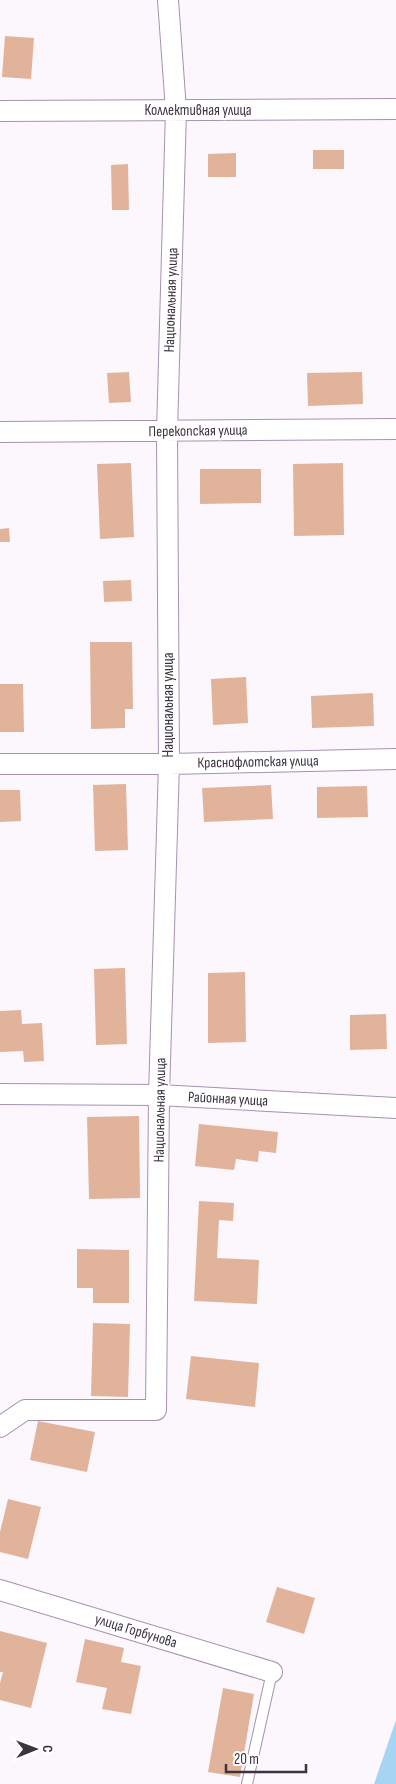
<svg xmlns="http://www.w3.org/2000/svg" width="396" height="1784" font-family="'Sofia Sans Condensed',sans-serif">
	<rect width="100%" height="100%" fill="#fbf7fd"/>
	<path fill="#a6d4f2" d="M396,1720V1784H374Z"/>
	<path fill="#e2b39b" d="M5,36L34,38L31,79L2,77Z
		M313,150H344V169H313Z
		M236,153V177H208V154Z
		M128,164L129,210H112L111,165Z
		M129,372L131,402L109,403L107,373Z
		M362,372L363,404L308,406L307,373Z
		M131,463L134,537L100,539L97,464Z
		M343,463L344,535L294,536L293,464Z
		M200,469H261V503L200,504Z
		M9,528L10,542H0V529Z
		M131,580L132,601L104,602L103,581Z
		M90,642H132L133,709H125V728L91,729Z
		M246,677L248,723L213,725L211,679Z
		M0,684H23L24,732H0Z
		M373,693L374,726L312,728L311,696Z
		M126,784L128,850L95,851L93,785Z
		M271,785L273,819L204,822L202,788Z
		M367,786L368,817L317,818V787Z
		M0,790H20L21,821L0,822Z
		M125,968L127,1044L96,1045L94,969Z
		M245,972L246,1042L208,1043V973Z
		M21,1010L22,1024L42,1023L44,1061L24,1062L23,1051L0,1052V1011Z
		M386,1014L387,1049L350,1050V1015Z
		M139,1116L140,1198L89,1199L87,1117Z
		M199,1124L278,1132L276,1153L259,1151L258,1162L236,1159L234,1170L195,1166Z
		M199,1201L234,1203L233,1221L219,1220L217,1258L259,1260L257,1304L194,1301Z
		M77,1249L129,1250V1303H93V1288H77Z
		M93,1323L130,1324L128,1397L91,1396Z
		M191,1356L259,1363L255,1407L186,1399Z
		M38,1421L95,1432L87,1472L30,1460Z
		M8,1499L41,1507L28,1559L0,1552V1532Z
		M277,1587L315,1598L304,1634L266,1622Z
		M0,1631L47,1643L31,1708L0,1700V1683L3,1672H0Z
		M85,1639L124,1648L121,1662L141,1666L131,1714L102,1709L107,1688L76,1682Z
		M223,1688L254,1694L240,1777L208,1772Z"/>
	<g fill="none" stroke-linecap="round" stroke-linejoin="round">
		<defs>
			<path id="lane" d="M247,1784L272,1672"/>
			<path id="street" d="M0,111L396,109
				M0,432L396,429
				M0,764H169L396,759
				M0,1094L159,1095L396,1108
				M0,1427L25,1410H156L159,1095L169,764L167,432L176,110L168,0
				M0,1590L272,1672"/>
		</defs>
		<use href="#lane" stroke="#a592b0" stroke-width="12"/>
		<use href="#street" stroke="#a592b0" stroke-width="22"/>
		<use href="#lane" stroke="#fff" stroke-width="10"/>
		<use href="#street" stroke="#fff" stroke-width="20"/>
	</g>
	<g text-anchor="middle" dominant-baseline="central" stroke-width="4.5" stroke-linejoin="round" paint-order="stroke">
		<g font-size="15" fill="#3b3340" stroke="#fff">
			<text x="198" y="110">Коллективная улица</text>
			<text transform="translate(171 300) rotate(-88)">Национальная улица</text>
			<text transform="translate(198 431) rotate(-1)">Перекопская улица</text>
			<text transform="translate(168 705) rotate(-90)">Национальная улица</text>
			<text transform="translate(258 762) rotate(-1)">Краснофлотская улица</text>
			<text transform="translate(228 1099) rotate(3)">Районная улица</text>
			<text transform="translate(160 1110) rotate(-89)">Национальная улица</text>
			<text transform="translate(136 1631) rotate(17)">улица Горбунова</text>
		</g>
	</g>
	<g transform="translate(35 1749) rotate(89)" stroke="#ffffff" stroke-width="4" paint-order="stroke">
	<path d="M0-4L9 19L0 12L-9 19Z" fill="#3b3340"/>
	<text y="-8" font-size="14" font-weight="bold" text-anchor="middle" fill="#3b3340">С</text>
	</g>
	<path d="M226 1764v8h80v-8" fill="none" stroke="#3b3340" stroke-width="2.5"/>
	<text x="234" y="1764" font-size="15" fill="#3b3340" stroke="#ffffff" stroke-width="4" paint-order="stroke">20 m</text>
</svg>
